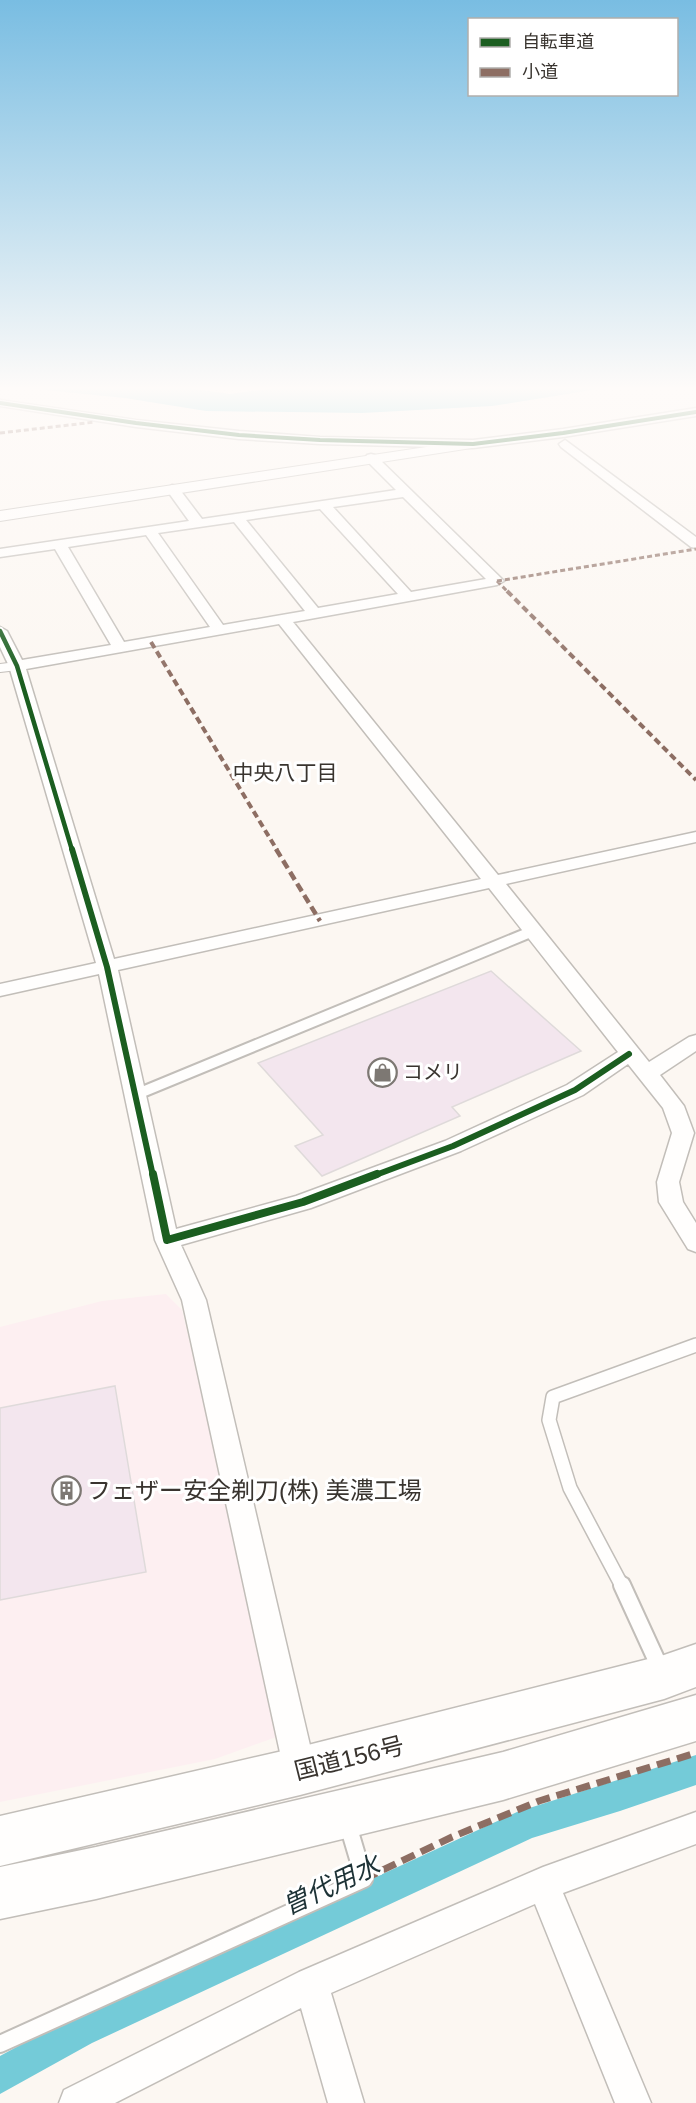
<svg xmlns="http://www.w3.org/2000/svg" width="696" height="2103" font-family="Arial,'Noto Sans JP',sans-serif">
	<rect width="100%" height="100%" fill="#fcf7f2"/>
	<path fill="#fdeff1" d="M166,1294L182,1310L282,1735L215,1759L0,1802V1327L102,1301Z"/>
	<path fill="#74cbd8" d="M15,387H182L230,394L280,387H643L605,388L492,406L362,413L206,411L125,398Z"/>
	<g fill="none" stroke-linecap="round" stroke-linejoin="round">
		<path fill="#74cbd8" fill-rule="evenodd" d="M696,1755V1785L620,1811L532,1838L92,2043L0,2094V2056L68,2019L517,1812Z"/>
	</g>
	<path fill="#f3e6ee" stroke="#dfdada" stroke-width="1.5" d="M491,971L581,1051L452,1107L460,1116L322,1176L295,1146L323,1135L258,1063Z
		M115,1386L146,1572L0,1600V1408Z"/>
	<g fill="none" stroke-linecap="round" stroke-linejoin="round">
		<defs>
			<path id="service-far3" d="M0,668L17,666"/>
			<path id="service-far2" d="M135,1095L533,931"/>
			<path id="service-far1" d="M622,1586L570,1488L549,1420L553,1397L696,1345"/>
			<path id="service" d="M622,1585L661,1670
				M0,2044L364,1879L348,1825"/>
			<path id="minor" d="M0,400L136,420L239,431L320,437L473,440L563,429L696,408V416L563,437L473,448L320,444L239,439L136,427L0,406Z
				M565,440L696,537V548L691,547L561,447L559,444Z
				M371,454L375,455L504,581L497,585L293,622L498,875L696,832V842L506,884L649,1062L689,1037L696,1035V1051L660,1075L684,1106L694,1133L679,1182L683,1202L696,1223V1252L688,1249L659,1202L657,1182L672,1133L663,1108L628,1064L583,1095L461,1151L311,1208L181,1245L206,1300L316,1771L311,1782L300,1786L289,1782L284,1771L182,1300L155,1240L99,974L0,996V984L96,963L9,666L0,647V627L7,631L22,660L111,645L55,549L0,557V549L189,521L166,489L172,485L177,486L202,519L396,490L367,461L365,458L367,455ZM403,497L486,579L411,592L333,507ZM320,509L398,594L318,608L246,520ZM234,522L305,611L223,625L158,533ZM146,535L210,627L124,642L68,547ZM279,624L481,879L114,959L26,669ZM489,888L618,1052L567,1085L445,1141L296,1196L176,1229L118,970Z
				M696,1812V1844L563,1893L651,2103H615L535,1904L331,1993L364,2103H328L301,2008L115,2103H59L64,2090L299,1972L543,1867Z"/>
			<path id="tertiary" d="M473,440L480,444L478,447L0,521V511Z"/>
			<path id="trunk" d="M696,1644V1687L664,1699L300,1795L0,1866V1816L300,1747L664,1655Z
				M696,1695V1741L503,1800L96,1899L0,1919V1867L96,1847L503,1752Z"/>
		</defs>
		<use href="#service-far3" stroke="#c2beb9" stroke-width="10"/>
		<use href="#service-far2" stroke="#c2beb9" stroke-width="14"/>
		<use href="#service-far1" stroke="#c2beb9" stroke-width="16"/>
		<use href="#service" stroke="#c2beb9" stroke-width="20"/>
		<use href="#minor" stroke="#c2beb9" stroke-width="3"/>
		<use href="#tertiary" stroke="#c2beb9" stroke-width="2"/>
		<use href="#trunk" stroke="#c2beb9" stroke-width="3"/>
		<use href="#service-far3" stroke="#fffefd" stroke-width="8"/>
		<use href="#service-far2" stroke="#fffefd" stroke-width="10"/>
		<use href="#service-far1" stroke="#fffefd" stroke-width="13"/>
		<use href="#service" stroke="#fffefd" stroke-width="16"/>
		<use href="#minor" fill="#fffefd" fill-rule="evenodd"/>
		<use href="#tertiary" fill="#fffefd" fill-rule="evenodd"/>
		<use href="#trunk" fill="#fffefd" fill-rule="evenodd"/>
		<path stroke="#8d6e63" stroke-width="3" stroke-dasharray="5 3" stroke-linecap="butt" d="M0,433L95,422
			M497,581L508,592
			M497,581L696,549"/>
		<path stroke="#8d6e63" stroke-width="4" stroke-dasharray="7 4" stroke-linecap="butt" d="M507,591L696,780
			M151,642L277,850"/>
		<path stroke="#8d6e63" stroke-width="4.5" stroke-dasharray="9 4.5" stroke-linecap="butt" d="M276,849L320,921"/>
		<path stroke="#8d6e63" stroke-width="7" stroke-dasharray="14 7" stroke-linecap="butt" d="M364,1879L452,1837L539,1801L696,1753"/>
		<defs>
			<path id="cycleway-far3" d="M0,403L136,423L239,435L320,440L473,444L563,433L696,412"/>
			<path id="cycleway-far2" d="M0,631L17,666L72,850"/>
			<path id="cycleway-far1" d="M72,849L107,967L153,1176
				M373,1176L453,1146L575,1090L629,1054"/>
			<path id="cycleway" d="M153,1174L167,1240L303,1202L377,1174"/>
		</defs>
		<use href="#cycleway-far3" stroke="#fff" stroke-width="6"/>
		<use href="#cycleway-far2" stroke="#fff" stroke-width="8"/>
		<use href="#cycleway-far1" stroke="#fff" stroke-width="10"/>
		<use href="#cycleway" stroke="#fff" stroke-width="11"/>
		<use href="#cycleway-far3" stroke="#1b5e20" stroke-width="4"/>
		<use href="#cycleway-far2" stroke="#1b5e20" stroke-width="4.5"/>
		<use href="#cycleway-far1" stroke="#1b5e20" stroke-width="6"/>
		<use href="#cycleway" stroke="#1b5e20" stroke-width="8"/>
	</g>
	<linearGradient id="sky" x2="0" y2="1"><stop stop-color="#79bde2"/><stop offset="0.57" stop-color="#fefbf9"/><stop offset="1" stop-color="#fefbf9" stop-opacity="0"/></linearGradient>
	<rect width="696" height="681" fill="url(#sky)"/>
	<defs>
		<symbol id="shop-ring" viewBox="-11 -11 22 22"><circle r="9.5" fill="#fff" stroke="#7d7873" stroke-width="1.5"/><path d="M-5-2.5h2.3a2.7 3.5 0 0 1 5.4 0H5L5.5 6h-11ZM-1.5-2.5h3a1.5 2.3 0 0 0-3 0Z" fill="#7d7873"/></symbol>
		<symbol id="building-ring" viewBox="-11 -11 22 22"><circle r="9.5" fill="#fff" stroke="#7d7873" stroke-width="1.5"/><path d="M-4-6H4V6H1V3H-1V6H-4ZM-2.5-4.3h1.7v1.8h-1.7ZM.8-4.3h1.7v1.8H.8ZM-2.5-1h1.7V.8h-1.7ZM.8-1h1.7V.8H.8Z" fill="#7d7873"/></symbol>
	</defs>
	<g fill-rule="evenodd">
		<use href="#shop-ring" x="366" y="1056" width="33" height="33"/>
		<use href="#building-ring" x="50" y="1474" width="33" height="33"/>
	</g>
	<g text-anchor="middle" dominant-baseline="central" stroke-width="6" stroke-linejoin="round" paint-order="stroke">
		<g font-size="20" fill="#39342f" stroke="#fff" text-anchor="start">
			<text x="403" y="1072">コメリ</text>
		</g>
		<g font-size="21" fill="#39342f" stroke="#fff">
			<text x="285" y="772">中央八丁目</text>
		</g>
		<g font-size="24" fill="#39342f" stroke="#fff" text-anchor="start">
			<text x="87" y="1490">フェザー安全剃刀(株) 美濃工場</text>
		</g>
		<g font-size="24" fill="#39342f" stroke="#fff">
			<text transform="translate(349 1758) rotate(-14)">国道156号</text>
		</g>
		<g font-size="26" font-style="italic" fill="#1d3236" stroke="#fff">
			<text transform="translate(331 1885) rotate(-25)">曽代用水</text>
		</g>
	</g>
	<rect x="468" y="18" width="210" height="78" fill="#ffffff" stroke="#b0aeac" stroke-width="1.5"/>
	<rect x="480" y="38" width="30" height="9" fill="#1b5e20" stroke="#b0aeac" stroke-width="1.5"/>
	<text x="522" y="48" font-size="18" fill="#39342f">自転車道</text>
	<rect x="480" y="68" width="30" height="9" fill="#8d6e63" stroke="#b0aeac" stroke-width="1.5"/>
	<text x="522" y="78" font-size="18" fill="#39342f">小道</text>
</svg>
